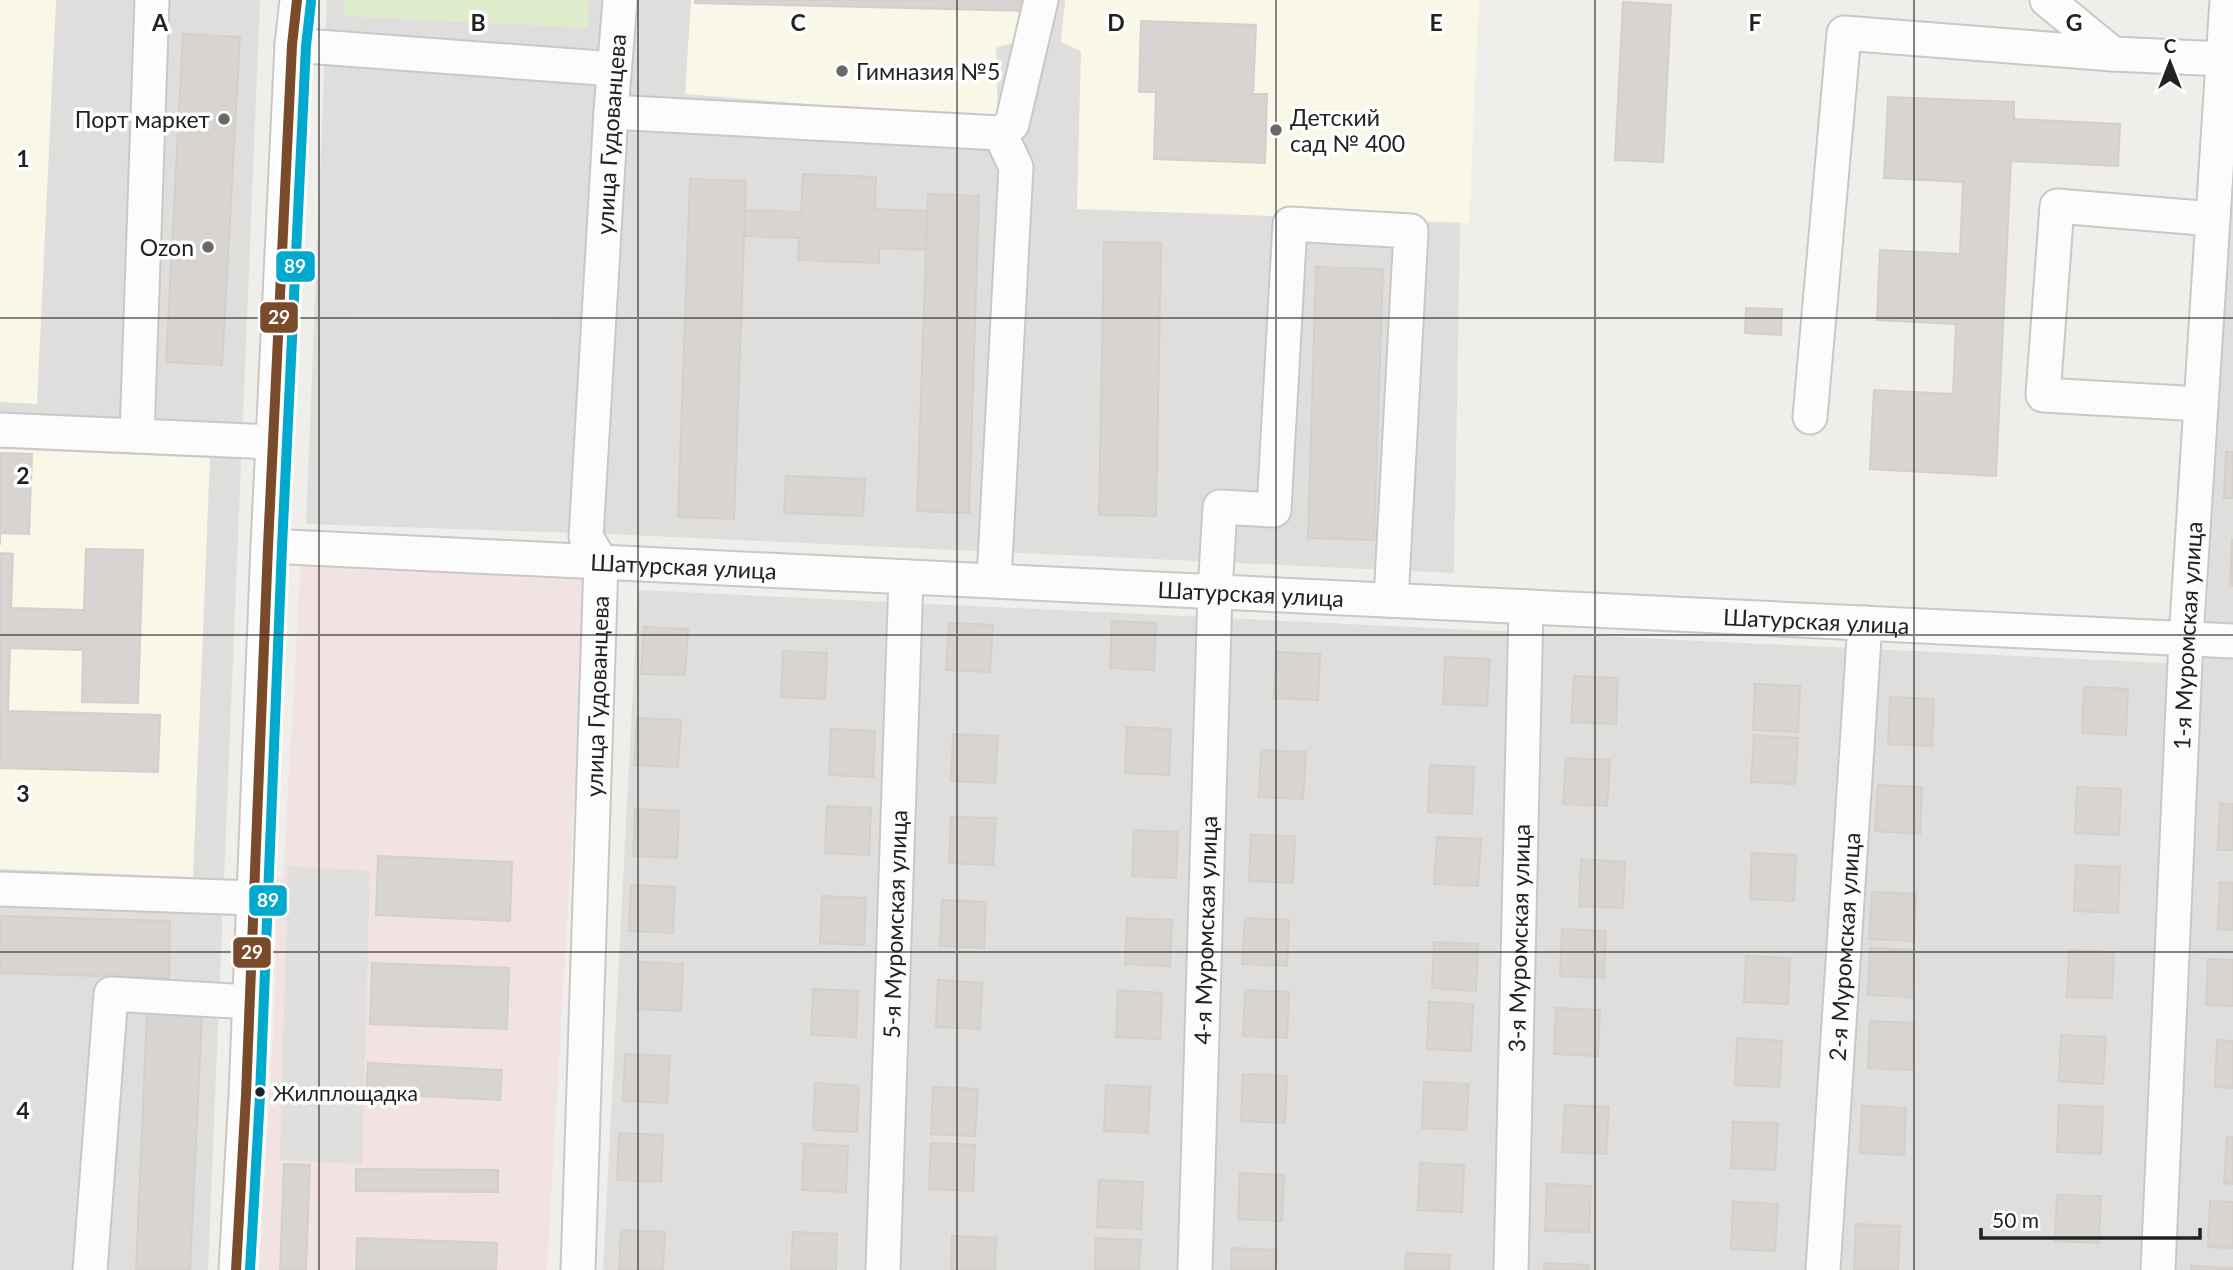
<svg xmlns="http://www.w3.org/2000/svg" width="2233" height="1270" font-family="Lato,sans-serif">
	<rect width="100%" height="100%" fill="#f0eeeb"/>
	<path fill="#dfdedc" d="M0,0H260L208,1270H0Z
		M327,0H1464L1454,573L608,534L306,524Z
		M2233,122V1270H603L638,590L2204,665Z"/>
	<path fill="#f1e3e1" d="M301,561L587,578L547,1270H259L276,984V878H283Z"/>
	<path fill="#f8f7e8" d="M0,0H56L37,404L0,402Z
		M691,0H1031L1028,38L996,48L998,120L685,94Z
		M1065,0H1479L1469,223L1077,209L1081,51L1061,42Z
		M0,449L210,458L193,877L0,869Z"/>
	<path fill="#ddeccb" d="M345,0H589L588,28L344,16Z"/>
	<path fill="#e0dfde" d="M361,82L562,87L549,496L349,490Z
		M288,866L370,871L362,1164L280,1160Z"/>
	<path fill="#d7d4d2" stroke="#d3d0cc" stroke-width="2" d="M695,0H1028V11L695,3Z
		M1623,2L1671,5L1663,162L1615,160Z
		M1141,21L1256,25L1253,94H1267L1265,163L1154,159L1156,92H1139Z
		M183,34L240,37L222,365L166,362Z
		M1888,97L2014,102V119L2120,124L2118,166L2011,161L1996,476L1870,469L1874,390L1953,394L1956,324L1877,320L1880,250L1960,254L1963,182L1884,178Z
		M803,174L876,177L875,209L927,211L926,250L879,248V263L798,260L799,238L744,236L745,210L801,212Z
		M690,179L746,181L734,519L678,517Z
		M928,194L979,196L969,513L917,511Z
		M1104,242L1161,243L1156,516L1099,515Z
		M1316,267L1383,269L1374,540L1308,538Z
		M1746,308L1782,309L1781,335L1745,333Z
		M2226,452H2233V498H2224Z
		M0,453L32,454L29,534L0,533V545Z
		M786,476L865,479L863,516L784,513Z
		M2232,540H2233V586H2230Z
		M86,549L143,550L138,703L82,702L83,650L10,648L8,711L160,715L158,772L0,768V553L13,554L11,608L84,610Z
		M1112,621L1156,623L1154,670L1110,668Z
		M949,623L993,625L990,672L946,670Z
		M644,627L688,629L685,675L641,674Z
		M783,651L827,653L825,699L781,697Z
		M1276,652L1320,654L1318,700L1274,698Z
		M1445,657L1490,659L1487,706L1443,704Z
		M1574,676L1618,678L1616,724L1571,722Z
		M1755,684L1800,686L1798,732L1753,730Z
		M2084,687L2128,689L2126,735L2082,733Z
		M1890,697L1934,699L1932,746L1888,744Z
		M637,718L681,720L678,767L634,765Z
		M1127,727L1171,729L1169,775L1125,773Z
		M831,729L875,731L873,777L829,775Z
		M953,734L998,736L995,783L951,781Z
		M1754,735L1798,738L1795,784L1751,782Z
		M1261,750L1306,752L1303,799L1259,797Z
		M1566,758L1610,760L1607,806L1563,804Z
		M1430,765L1474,767L1472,814L1428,812Z
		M1878,785L1922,787L1920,834L1875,831Z
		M2077,787L2121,789L2119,835L2075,833Z
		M2220,803L2233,804V850H2218Z
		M827,806L871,808L869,855L825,853Z
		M635,809L679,811L677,858L633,856Z
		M951,817L996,818L993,865L949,863Z
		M1134,830L1178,832L1176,878L1132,876Z
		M1251,835L1295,836L1293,883L1249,881Z
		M1437,837L1481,839L1478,886L1434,884Z
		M1752,853L1796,855L1794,901L1750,899Z
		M378,856L512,862L510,921L376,915Z
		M1581,859L1625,862L1623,908L1579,906Z
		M2076,865L2120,867L2118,913L2074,911Z
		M2220,882L2233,883V930L2218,929Z
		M631,885L675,887L673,933L629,931Z
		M1872,892L1916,894L1914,941L1869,939Z
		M822,896L866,898L864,945L820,943Z
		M942,900L986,902L984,948L940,946Z
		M0,916L170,921L169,978L0,973Z
		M1127,918L1172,920L1170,966L1125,964Z
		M1245,918L1289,920L1287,966L1242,964Z
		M1562,929L1606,931L1604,978L1560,976Z
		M1434,942L1478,944L1476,991L1432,988Z
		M1870,948L1914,950L1912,997L1868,995Z
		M2069,950L2114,952L2112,998L2067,997Z
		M1746,956L1790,958L1788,1004L1744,1002Z
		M2208,959L2233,960V1006L2206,1005Z
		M639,962L683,964L681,1011L637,1009Z
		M372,963L509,968L507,1029L370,1024Z
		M938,980L982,983L980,1029L936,1027Z
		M813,989L858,991L856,1037L811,1035Z
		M1118,990L1162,993L1160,1039L1116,1037Z
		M1245,990L1289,992L1287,1038L1243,1036Z
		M1429,1002L1473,1004L1471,1051L1427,1049Z
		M1556,1008L1600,1010L1598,1056L1554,1054Z
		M147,1013L202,1015L190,1270H136Z
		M1870,1021L1914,1023L1912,1070L1868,1068Z
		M2061,1035L2106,1037L2103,1084L2059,1081Z
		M1737,1038L1782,1041L1779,1087L1735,1085Z
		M2217,1040L2233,1041V1088L2215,1087Z
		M625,1054L670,1056L667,1103L623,1101Z
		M368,1063L502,1070L500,1100L366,1093Z
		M1243,1074L1287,1076L1285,1123L1241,1121Z
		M1424,1082L1469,1084L1466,1130L1422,1128Z
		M815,1083L859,1086L857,1132L813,1130Z
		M1106,1085L1150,1087L1148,1133L1104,1131Z
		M933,1087L978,1089L975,1136L931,1134Z
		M1565,1105L1609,1107L1606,1154L1562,1152Z
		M2059,1105L2103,1107L2101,1154L2057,1152Z
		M1862,1106L1906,1108L1904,1155L1860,1153Z
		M1733,1122L1778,1123L1775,1170L1731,1168Z
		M619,1133L663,1135L661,1182L617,1180Z
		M2227,1137H2233V1184L2224,1183Z
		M931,1143L975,1145L973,1191L929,1189Z
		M804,1144L848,1146L846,1192L802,1190Z
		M1420,1163L1464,1165L1462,1212L1418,1210Z
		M284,1164L310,1165L306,1270H280Z
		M356,1169L498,1170V1192L356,1191Z
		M1240,1173L1284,1175L1282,1221L1238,1219Z
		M1099,1180L1143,1182L1141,1229L1097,1227Z
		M1547,1184L1591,1186L1589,1232L1545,1231Z
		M2057,1195L2101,1196L2099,1243L2055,1241Z
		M2210,1201L2233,1202V1248L2208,1247Z
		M1733,1202L1778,1204L1775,1251L1731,1249Z
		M1856,1224L1900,1226L1898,1270H1854Z
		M621,1230L665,1232L663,1270H619Z
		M793,1232L837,1234L836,1270H791Z
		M952,1236L996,1238L995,1270H951Z
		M357,1238L497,1243L496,1270H356Z
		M1096,1238L1141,1240L1139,1270H1095Z
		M1232,1248L1276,1250L1275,1270H1231Z
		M1406,1253L1450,1255L1449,1270H1405Z
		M1544,1263L1589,1265L1588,1270H1544Z
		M2191,1266L2233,1268V1270H2191Z"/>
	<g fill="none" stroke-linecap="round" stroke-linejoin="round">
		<defs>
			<g id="minor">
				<path d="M2047,0L2113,54L2223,59"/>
				<path d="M292,45L614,69"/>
				<path d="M611,112L1000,133"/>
				<path d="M2201,404L2043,395L2057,206L2213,219"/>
				<path d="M1810,417L1844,33L2113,54"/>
				<path d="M0,430L274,442"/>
				<path d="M137,436L152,0"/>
				<path id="s1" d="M268,546L2233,641"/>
				<path d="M994,580L1016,167L1000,133L1012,124L1041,0"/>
				<path d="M0,889L254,898"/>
				<path d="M90,1270L111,994L250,1002"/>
				<path d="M236,1270L246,1095L268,546L292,45L297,0"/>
				<path id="s2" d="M578,1270L601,562L586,537L611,112L620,0"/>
				<path id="s3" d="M883,1270L906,577"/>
				<path id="s4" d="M1195,1270L1215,592L1220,507L1274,510L1290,224L1411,231L1391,600"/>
				<path id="s5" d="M1511,1270L1526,607"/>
				<path id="s6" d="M1823,1270L1865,623"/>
				<path id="s7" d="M2158,1270L2186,639L2227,0"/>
			</g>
		</defs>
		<use href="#minor" stroke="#c9c8c7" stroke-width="37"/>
		<use href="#minor" stroke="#fdfcfc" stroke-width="33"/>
		<defs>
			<path id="bus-1" d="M236,1270L246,1095L268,546L292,45L297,0"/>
			<path id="bus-2" d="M250,1270L260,1096L282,547L306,46L311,2"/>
		</defs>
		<use href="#bus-1" stroke="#fff" stroke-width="16"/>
		<use href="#bus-2" stroke="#fff" stroke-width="16"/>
		<use href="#bus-1" stroke="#7a4b2a" stroke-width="10"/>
		<use href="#bus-2" stroke="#00a9ce" stroke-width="10"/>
	</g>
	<path fill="none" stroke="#222" stroke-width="2" stroke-opacity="0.55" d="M319,0V1270M638,0V1270M957,0V1270M1276,0V1270M1595,0V1270M1914,0V1270M0,318H2233M0,635H2233M0,952H2233"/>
	<g fill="#6a6968" stroke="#fff" stroke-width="2.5">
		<circle cx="842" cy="71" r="7"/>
		<circle cx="224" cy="119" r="7"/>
		<circle cx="1276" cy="130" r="7"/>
		<circle cx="208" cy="247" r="7"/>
	</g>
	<circle fill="#222" stroke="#fff" stroke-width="2.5" cx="260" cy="1092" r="6"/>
	<g text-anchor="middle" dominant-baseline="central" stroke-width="7" stroke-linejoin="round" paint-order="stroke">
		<g font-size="21" fill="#222" stroke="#fff" text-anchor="start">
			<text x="273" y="1092">Жилплощадка</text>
		</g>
		<g font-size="23" fill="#222" stroke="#fff" text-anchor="start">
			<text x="856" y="71">Гимназия №5</text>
			<text x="1290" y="117">Детский<tspan x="1290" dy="26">сад № 400</tspan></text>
			<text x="210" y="119" text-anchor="end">Порт маркет</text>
			<text x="194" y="247" text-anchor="end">Ozon</text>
		</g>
		<g font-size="23" fill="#222" stroke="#fff">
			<text stroke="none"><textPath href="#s2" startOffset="1141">улица Гудованцева</textPath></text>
			<text stroke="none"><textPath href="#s1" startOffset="416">Шатурская улица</textPath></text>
			<text stroke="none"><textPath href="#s1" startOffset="984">Шатурская улица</textPath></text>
			<text stroke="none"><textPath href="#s1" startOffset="1550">Шатурская улица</textPath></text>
			<text stroke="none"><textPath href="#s7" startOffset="635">1-я Муромская улица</textPath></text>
			<text stroke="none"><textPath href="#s2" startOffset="574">улица Гудованцева</textPath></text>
			<text stroke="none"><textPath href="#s3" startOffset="346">5-я Муромская улица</textPath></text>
			<text stroke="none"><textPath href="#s4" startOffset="340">4-я Муромская улица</textPath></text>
			<text stroke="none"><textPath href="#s5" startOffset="332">3-я Муромская улица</textPath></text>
			<text stroke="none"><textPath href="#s6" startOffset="324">2-я Муромская улица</textPath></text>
		</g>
	</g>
	<g font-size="23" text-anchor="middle" font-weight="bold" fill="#222" stroke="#fff" stroke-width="7" stroke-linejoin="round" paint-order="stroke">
		<text x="160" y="31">A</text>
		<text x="478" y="31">B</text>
		<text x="798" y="31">C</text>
		<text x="1116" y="31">D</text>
		<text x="1436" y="31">E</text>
		<text x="1755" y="31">F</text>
		<text x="2074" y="31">G</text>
		<text x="23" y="167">1</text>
		<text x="23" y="484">2</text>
		<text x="23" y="802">3</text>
		<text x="23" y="1119">4</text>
	</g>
	<g stroke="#fff" stroke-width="2.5">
		<rect x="275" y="250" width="41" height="33" rx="7" fill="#00a9ce"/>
		<rect x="259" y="301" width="40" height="33" rx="7" fill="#7a4b2a"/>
		<rect x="248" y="884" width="40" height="33" rx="7" fill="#00a9ce"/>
		<rect x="232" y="936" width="40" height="33" rx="7" fill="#7a4b2a"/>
	</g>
	<g font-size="19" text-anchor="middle" font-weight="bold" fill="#fff">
		<text x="295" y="273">89</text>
		<text x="279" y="324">29</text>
		<text x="268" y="907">89</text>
		<text x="252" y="959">29</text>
	</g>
	<g transform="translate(2170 63)" stroke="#ffffff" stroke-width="5" paint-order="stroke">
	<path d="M0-5L12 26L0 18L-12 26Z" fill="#222222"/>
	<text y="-10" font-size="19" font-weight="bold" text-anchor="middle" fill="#222222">С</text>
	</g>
	<path d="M1981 1228v10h219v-10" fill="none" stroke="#222222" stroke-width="3.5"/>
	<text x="1992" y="1228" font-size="21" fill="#222222" stroke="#ffffff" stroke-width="5" paint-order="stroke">50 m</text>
</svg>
